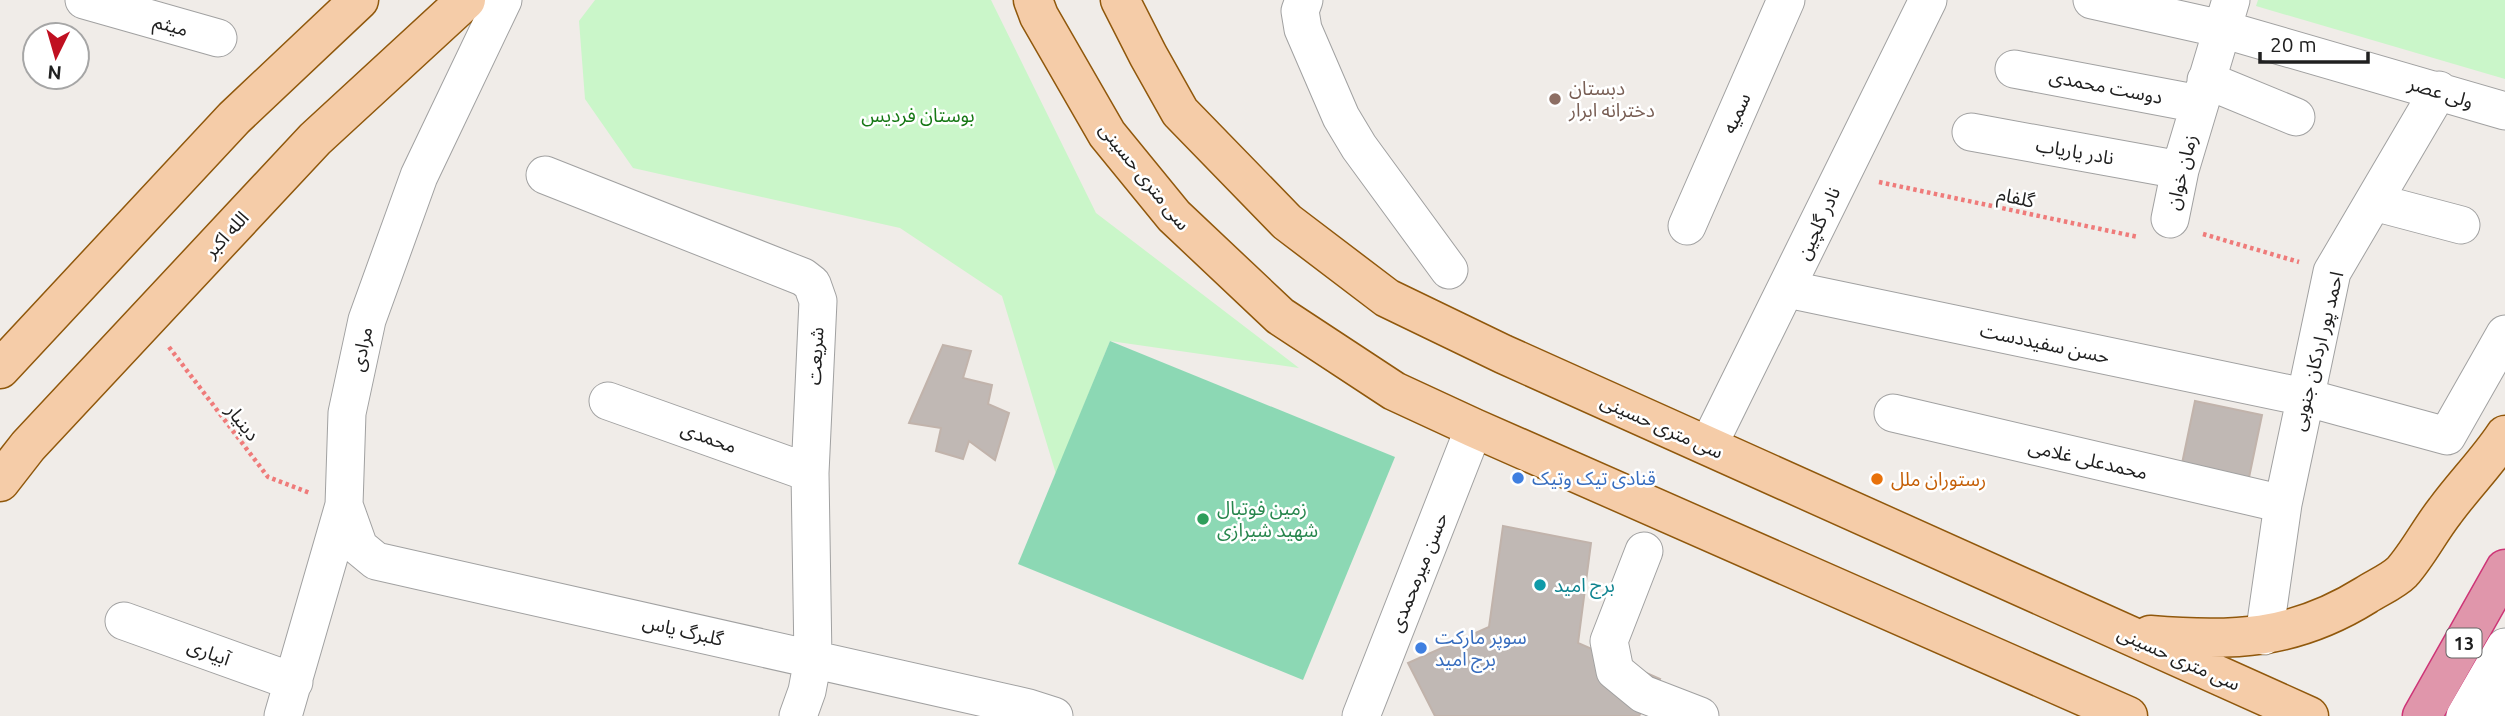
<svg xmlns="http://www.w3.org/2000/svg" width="2505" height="716" font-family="Ubuntu,'Noto Sans Arabic',sans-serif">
	<rect width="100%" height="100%" fill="#f0ece8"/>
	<path fill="#caf6c9" d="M595,0H991L1096,213L1299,368L1110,341L1056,474L1002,296L900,228L633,168L585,99L579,21Z
		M2258,0H2505V79L2256,6Z"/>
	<path fill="#8cd8b4" d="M1110,341L1395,457L1303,680L1018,564Z"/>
	<path fill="#c0b8b4" stroke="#c1b3ab" stroke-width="2" d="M943,345L971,351L963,378L992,385L988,404L1009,413L995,460L969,441L963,459L936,451L941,428L909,423Z
		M2195,401L2262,415L2246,492L2179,478Z
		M1503,526L1591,543L1578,643L1660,679L1639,716H1435L1408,663L1489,627Z"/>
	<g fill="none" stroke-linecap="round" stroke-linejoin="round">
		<defs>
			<path id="minor" d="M84,0L218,38
				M1304,0L1300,11L1303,29L1341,117L1359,147L1449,270
				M2092,0L2222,29L2505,111
				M2014,69L2199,104
				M2206,80L2296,117
				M1971,132L2180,170
				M545,175L803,277L812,284L818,301L810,473L813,659L807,691L798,716
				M2374,202L2461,225
				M2170,219L2180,170L2231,0
				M1687,226L1786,0
				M1787,289L2304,397L2447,436L2505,334
				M608,401L810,473
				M1893,413L2283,504
				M1708,446L1928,0
				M344,505L359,547L376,561L1029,708L1054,716
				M1644,551L1609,641L1615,671L1643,694L1700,716
				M124,621L294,682
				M2264,636L2283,504L2332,272L2439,90
				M283,716L344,505L347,413L367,320L419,176L503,0
				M1361,716L1474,428
				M2465,716L2505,647
				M2497,716L2505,703"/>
			<path id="major" d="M1033,0L1039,16L1107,134L1174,216L1280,316L1394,391L1474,428L2128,716
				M1120,0L1148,55L1180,112L1287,222L1387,298L1503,354L2309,716
				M0,369L234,118L359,0
				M0,482L28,446L315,139L466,0
				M2150,635C2232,642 2294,640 2366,595C2377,588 2393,581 2402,572C2418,554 2430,530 2445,511C2464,485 2487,462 2505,435"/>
			<path id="highway" d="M2422,716L2505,569"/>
		</defs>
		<use href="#minor" stroke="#a1a1a1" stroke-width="39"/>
		<use href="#major" stroke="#90580c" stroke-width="41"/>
		<use href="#highway" stroke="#cd3577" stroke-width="41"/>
		<path stroke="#ef7b7a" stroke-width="4.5" stroke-dasharray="3.5 3.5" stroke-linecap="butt" d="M1879,182L2138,237
			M2203,234L2299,262
			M169,347L268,477L310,493"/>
		<use href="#minor" stroke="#fff" stroke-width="37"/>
		<use href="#major" stroke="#f5cca8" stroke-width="38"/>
		<use href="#highway" stroke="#e096ab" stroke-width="38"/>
	</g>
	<circle fill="#8d6e63" stroke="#fff" stroke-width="2.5" cx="1555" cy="99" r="7"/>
	<g fill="#3f7fe0" stroke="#fff" stroke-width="2.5">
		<circle cx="1518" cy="478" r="7"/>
		<circle cx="1421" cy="648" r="7"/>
	</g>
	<circle fill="#e8710a" stroke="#fff" stroke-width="2.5" cx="1877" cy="479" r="7"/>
	<circle fill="#2e9e5b" stroke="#fff" stroke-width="2.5" cx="1203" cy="519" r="7"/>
	<circle fill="#0f9aa8" stroke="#fff" stroke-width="2.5" cx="1540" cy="585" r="7"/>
	<g text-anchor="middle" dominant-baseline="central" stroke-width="5" stroke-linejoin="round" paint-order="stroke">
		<rect fill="#fff" stroke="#636363" stroke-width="2" x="2446.5" y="628.5" width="35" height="29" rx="5"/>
		<g font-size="18" font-weight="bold" fill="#202020">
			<text x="2464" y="643">13</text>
		</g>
		<g font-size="19" fill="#202020" stroke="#fff">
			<text transform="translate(171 25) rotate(16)">میثم</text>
			<text transform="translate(2106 86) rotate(11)">دوست محمدی</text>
			<text transform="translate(2441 92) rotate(17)">ولی عصر</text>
			<text transform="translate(1736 113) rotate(-66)">سمیه</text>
			<text transform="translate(2075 151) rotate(10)">نادر یاریاب</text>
			<text transform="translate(2181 172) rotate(-76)">زمان خوان</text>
			<text transform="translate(1145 176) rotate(51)">سی متری حسینی</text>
			<text transform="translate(2016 197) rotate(12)">گلفام</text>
			<text transform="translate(1818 223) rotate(-65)">نادر گلچین</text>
			<text transform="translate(226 234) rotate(-47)">الله اکبر</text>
			<text transform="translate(2045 343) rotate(12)">حسن سفیددست</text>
			<text transform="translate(361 349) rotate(-78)">مرادی</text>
			<text transform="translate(2317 351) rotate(-76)">احمد پور اردکان جنوبی</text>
			<text transform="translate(815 356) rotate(-87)">شریعت</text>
			<text transform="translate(243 422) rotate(52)">دینیار</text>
			<text transform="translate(1662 426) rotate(24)">سی متری حسینی</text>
			<text transform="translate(709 437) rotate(20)">محمدی</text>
			<text transform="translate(2088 459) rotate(13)">محمدعلی غلامی</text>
			<text transform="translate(1418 572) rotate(-68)">حسن میرمحمدی</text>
			<text transform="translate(683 630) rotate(13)">گلبرگ یاس</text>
			<text transform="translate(209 652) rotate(20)">آبیاری</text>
			<text transform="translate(2179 658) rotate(24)">سی متری حسینی</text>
		</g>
		<g font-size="19" fill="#785e54" stroke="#fff" text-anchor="start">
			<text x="1569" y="88">دبستان<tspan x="1569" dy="22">دخترانه ابرار</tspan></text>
		</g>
		<g font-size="19" fill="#167815" stroke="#fff">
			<text x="918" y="115">بوستان فردیس</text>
		</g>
		<g font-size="19" fill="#366cbe" stroke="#fff" text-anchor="start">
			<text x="1532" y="478">قنادی تیک وتیک</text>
			<text x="1435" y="637">سوپر مارکت<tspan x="1435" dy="22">برج امید</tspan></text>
		</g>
		<g font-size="19" fill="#c56008" stroke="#fff" text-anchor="start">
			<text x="1891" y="479">رستوران ملل</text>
		</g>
		<g font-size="19" fill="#27864d" stroke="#fff" text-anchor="start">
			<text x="1217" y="508">زمین فوتبال<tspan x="1217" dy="22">شهید شیرازی</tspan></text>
		</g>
		<g font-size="19" fill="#0d838f" stroke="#fff" text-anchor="start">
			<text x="1554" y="585">برج امید</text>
		</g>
	</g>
	<g transform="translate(56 56) rotate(185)"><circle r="33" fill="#ffffff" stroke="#a6a6a6" stroke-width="2"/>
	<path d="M0-5L12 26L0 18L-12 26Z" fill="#c01021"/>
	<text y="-10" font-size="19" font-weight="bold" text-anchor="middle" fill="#202020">N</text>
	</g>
	<path d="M2260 52v10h108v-10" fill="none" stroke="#202020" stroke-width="3.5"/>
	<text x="2270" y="52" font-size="21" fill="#202020" stroke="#ffffff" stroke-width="5" paint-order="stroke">20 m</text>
</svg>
